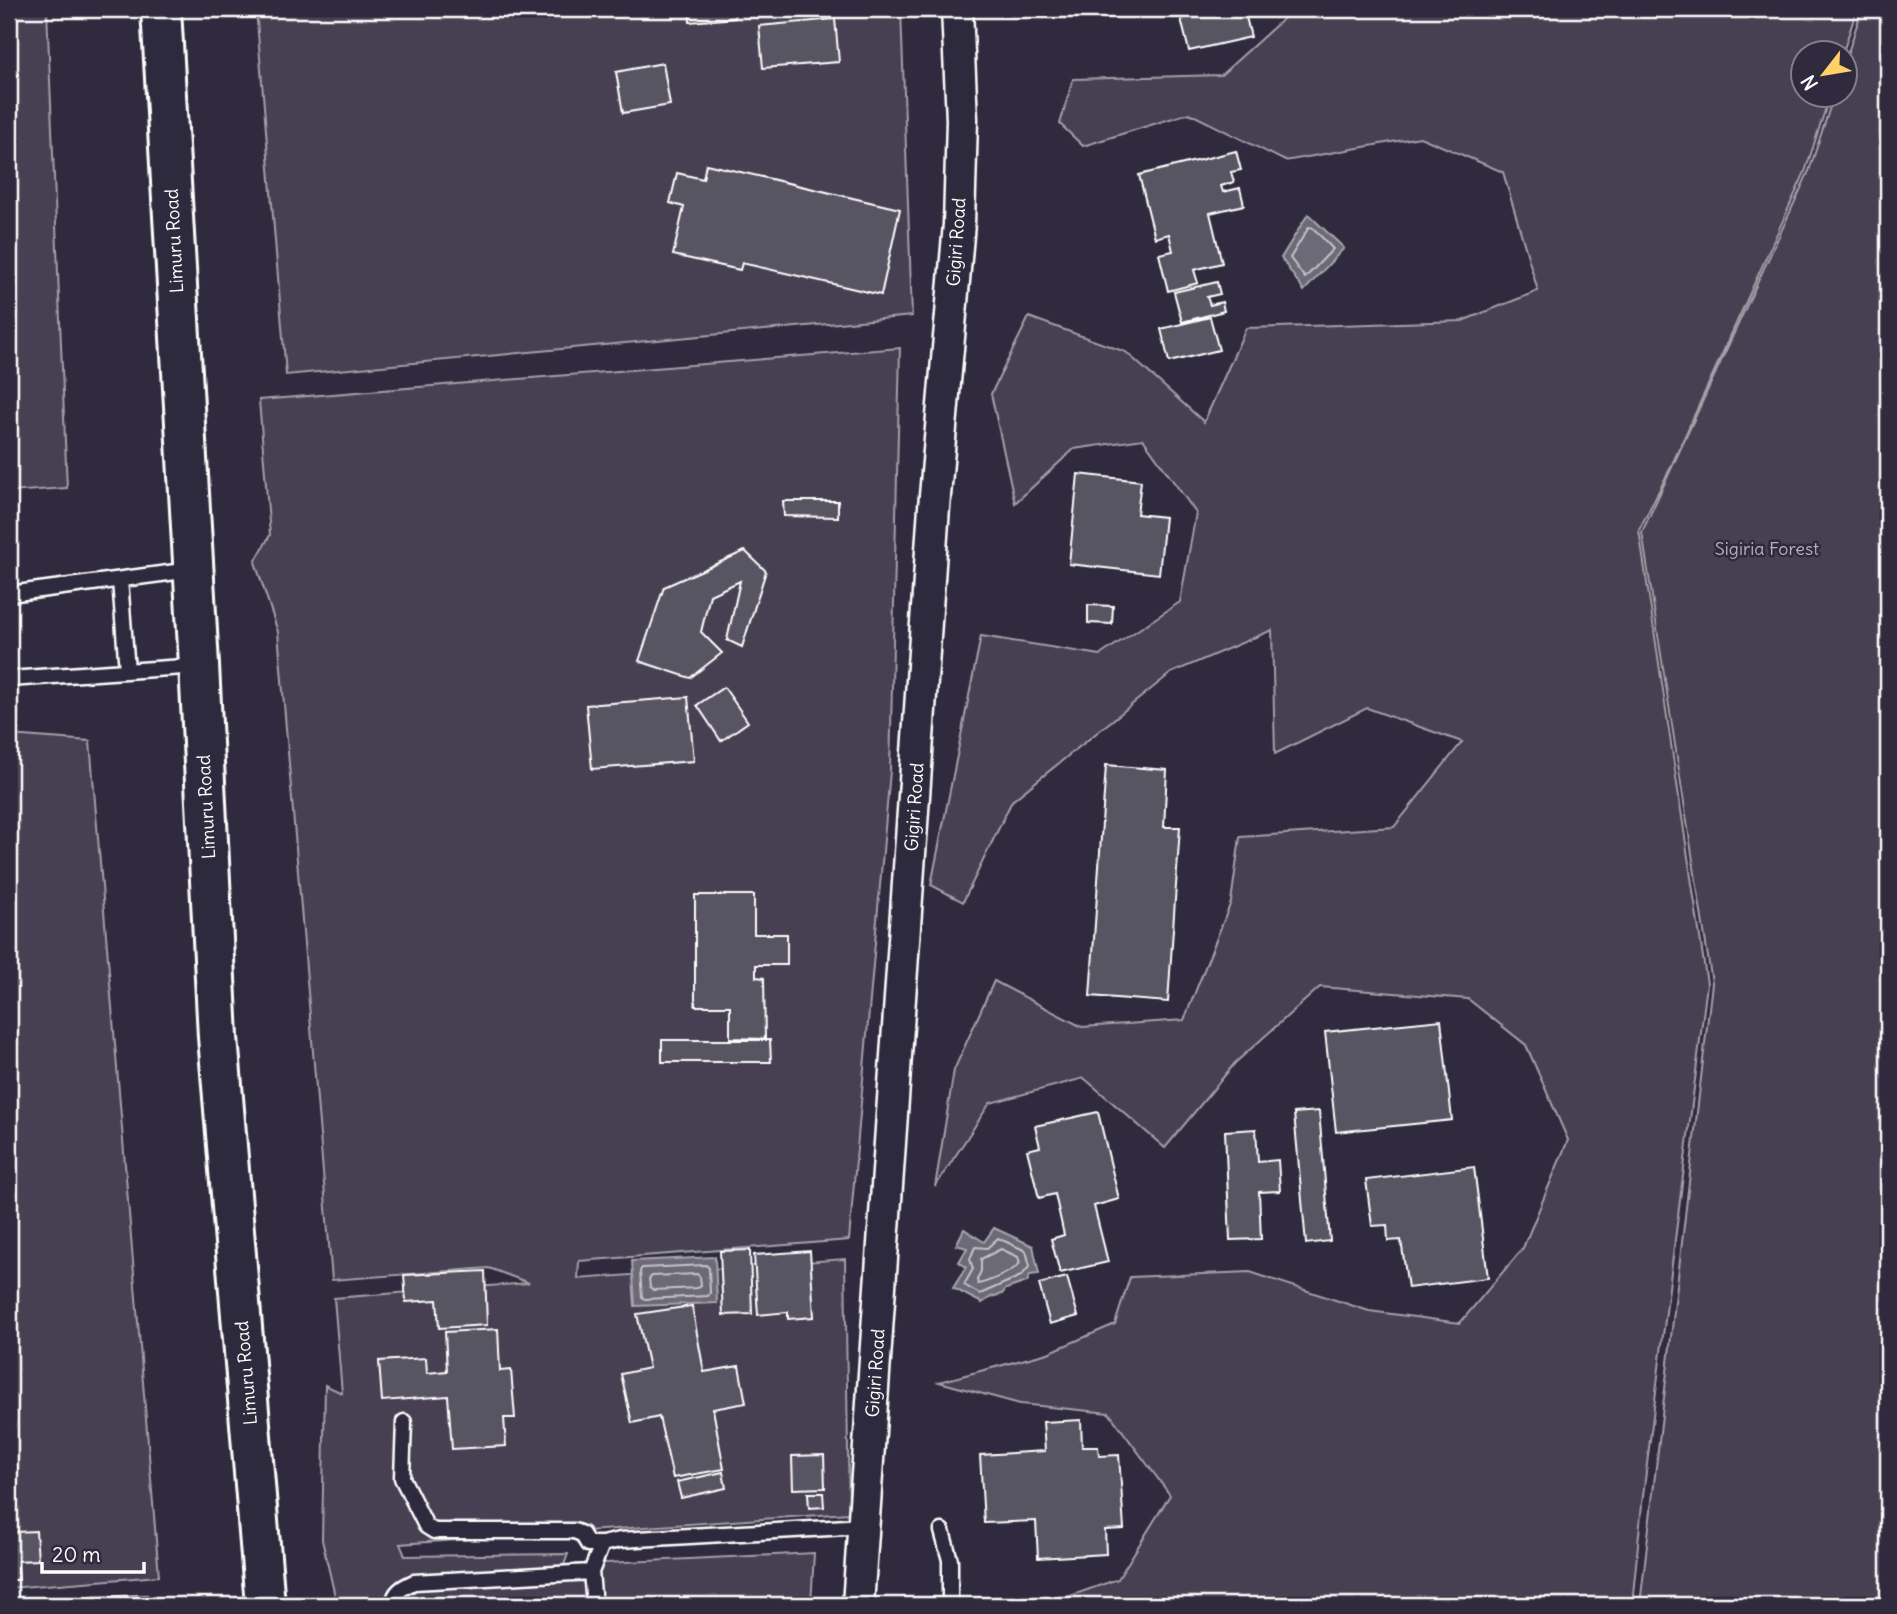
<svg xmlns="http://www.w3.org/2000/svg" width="1897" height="1614" font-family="Delius,sans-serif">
	<rect width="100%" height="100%" fill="#2f2a3d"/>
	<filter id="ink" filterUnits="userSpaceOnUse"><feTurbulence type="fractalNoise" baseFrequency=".0143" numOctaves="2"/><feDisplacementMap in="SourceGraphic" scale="14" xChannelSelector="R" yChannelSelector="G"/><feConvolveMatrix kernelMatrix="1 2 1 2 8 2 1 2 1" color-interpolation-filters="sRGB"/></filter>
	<g filter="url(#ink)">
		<path fill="#464152" stroke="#a2a0a8" stroke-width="2" d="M9,9H47L67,488L9,492Z
			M256,9H901L912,316L286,375Z
			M1294,9H1857L1843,52H1802V94L1830,95L1805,172L1669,471L1639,530L1707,984L1642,1504L1632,1605H1045L1118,1579L1170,1495L1109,1413L1020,1404L939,1382L1048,1353L1115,1324L1130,1277L1250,1272L1369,1311L1460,1323L1523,1248L1568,1140L1526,1045L1468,999L1320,987L1235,1063L1165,1148L1084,1078L990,1103L935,1187L954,1070L994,981L1082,1027L1184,1020L1231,902L1240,837L1394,827L1462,742L1367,708L1275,754L1272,630L1171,673L1012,801L963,902L931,885L981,636L1100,655L1180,602L1196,513L1143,439L1074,449L1015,503L991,394L1029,317L1126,352L1204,422L1246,328L1462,321L1538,291L1503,172L1420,137L1285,161L1189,113L1083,146L1060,124L1073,79L1221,75Z
			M1862,9H1888V1605H1640L1712,983L1642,532L1809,171L1834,95L1844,94L1845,62Z
			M900,348L890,771L849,1240L579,1261L578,1279L845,1259L849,1513L400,1544L405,1556L568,1554L564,1565L814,1553L811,1605H337L322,1540L325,1385L342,1393L334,1298L529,1283L489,1268L332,1280L278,632L255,562L270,535L259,400Z
			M9,735L90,741L159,1576L9,1588Z"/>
		<path fill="#6d6a77" stroke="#a7a6ad" stroke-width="2" d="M1308,214L1344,248L1304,291L1281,258Z
			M994,1228L1033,1246L1039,1274L1030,1275L1027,1282L1006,1289L1002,1294L991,1297L982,1303L953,1288L966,1267L959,1262L967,1248L956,1245L964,1229L984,1242Z
			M715,1257L717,1303L635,1306L632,1261Z"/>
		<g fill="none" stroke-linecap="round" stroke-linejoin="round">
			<path stroke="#c5c3c9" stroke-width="2" d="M1309,227L1313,228L1333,249L1305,278L1290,258Z
				M998,1238L1026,1251L1030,1266L1021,1276L980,1294L964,1285L973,1269L970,1259L975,1247L987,1248Z
				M1001,1249L1018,1257L1020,1263C1013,1272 988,1282 978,1284L977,1280L981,1271V1259Z
				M706,1265L709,1268L710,1293L708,1296L645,1299L642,1297L640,1271L642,1268Z
				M697,1274L700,1277L701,1285L698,1288L653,1290L650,1287L649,1279L652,1276Z"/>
		</g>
		<path fill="#595564" stroke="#fff" stroke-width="2" d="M689,9H734L735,18L690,22Z
			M1223,9H1244L1251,37L1189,51L1181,19Z
			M835,19L839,62L763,68L759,26Z
			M663,63L670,105L623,113L616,72Z
			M1236,151L1241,170L1231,172L1234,182L1221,186L1223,192L1240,188L1244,205L1210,213L1222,263L1194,270L1198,283L1168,291L1159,254L1173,251L1169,234L1155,238L1139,175Z
			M706,164L900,209L881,295L742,263L740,270L673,255L684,207L670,203L677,173L703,179Z
			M1217,282L1220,294L1207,297L1210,305L1222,302L1224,311L1182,322L1174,292Z
			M1210,317L1219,350L1169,362L1161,329Z
			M1078,474L1141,481L1137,514L1165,517L1159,574L1069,564Z
			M783,501H838V517L784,516Z
			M745,551L766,571L742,647L727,640L740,581L710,595L701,632L722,653L690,678L639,661L664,587Z
			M1088,605L1113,606L1112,624L1088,623Z
			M724,687L748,722L721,741L697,705Z
			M688,697L694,761L592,769L586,705Z
			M1106,765L1167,770L1164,827H1180L1168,1002L1090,996Z
			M695,895H754V934H787V965H756V977L764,978L765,1039L730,1038V1006H695Z
			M1441,1020L1452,1120L1336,1132L1325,1032Z
			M662,1040H770L771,1062H662Z
			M1319,1111L1330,1241L1306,1244L1294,1113Z
			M1098,1112L1119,1199L1094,1206L1108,1262L1060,1273L1051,1239L1064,1235L1055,1194L1039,1198L1027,1150L1040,1147L1035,1126Z
			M1256,1129L1258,1162L1278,1160L1280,1191L1259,1192L1261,1239L1230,1240L1225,1131Z
			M1474,1167L1488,1278L1408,1288L1401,1240L1388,1241L1387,1225L1372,1226L1366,1180Z
			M750,1250L752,1314L723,1315L720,1251Z
			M810,1251L814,1317L788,1319V1312L758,1315L754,1255Z
			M485,1271L487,1325L439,1328L437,1300L406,1302L404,1275Z
			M1067,1277L1078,1316L1050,1324L1039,1284Z
			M692,1306L704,1372L739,1366L746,1403L713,1409L724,1469L673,1478L659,1417L632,1423L621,1374L649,1368L637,1314Z
			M498,1329L500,1371L511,1370L515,1418H504L506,1446L452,1449L448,1396L382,1401L379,1361L426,1358L427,1373L447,1371L445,1332Z
			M1081,1420L1082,1447H1098L1099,1456L1119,1455L1124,1529L1105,1530L1106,1554L1038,1558L1036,1521L984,1523L980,1455L1045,1451L1043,1422Z
			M824,1455L825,1488L793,1489L792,1456Z
			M723,1472L726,1488L681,1498L677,1482Z
			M808,1493H823L824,1507L809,1508Z
			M9,1504H13L15,1532L36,1531L38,1560L18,1561L19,1580H9Z
			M147,1595V1605H9V1600Z"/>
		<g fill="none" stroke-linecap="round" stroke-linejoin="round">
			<defs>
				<path id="service" d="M120,580L127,671
					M9,594L191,570
					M9,679L198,666
					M404,1422L402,1478L426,1526L434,1531H574L582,1534L588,1544H602
					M942,1531L950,1560V1605
					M591,1572L594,1605
					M394,1605C393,1592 403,1587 414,1582L591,1572L602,1544L620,1540L865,1526"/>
				<path id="minor" d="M858,1605L934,507L959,224L962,120L957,9"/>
				<path id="secondary" d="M161,9L199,665L218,1037L265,1605"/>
			</defs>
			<use href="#service" stroke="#fff" stroke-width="19"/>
			<use href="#minor" stroke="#fff" stroke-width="35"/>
			<use href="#secondary" stroke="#fff" stroke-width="44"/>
			<use href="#service" stroke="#2f2a3d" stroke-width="14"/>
			<use href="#minor" stroke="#2f2a3d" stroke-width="30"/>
			<use href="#secondary" stroke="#2f2a3d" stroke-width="38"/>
		</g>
	</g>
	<g text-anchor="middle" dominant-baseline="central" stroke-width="5" stroke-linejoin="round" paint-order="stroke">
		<g font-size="18" fill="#fff" stroke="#2f2a3d">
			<text transform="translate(174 241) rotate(-93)">Limuru Road</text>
			<text transform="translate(956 242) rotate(-86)">Gigiri Road</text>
			<text transform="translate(206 807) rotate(-93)">Limuru Road</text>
			<text transform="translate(914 807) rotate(-86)">Gigiri Road</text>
			<text transform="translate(246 1373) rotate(-95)">Limuru Road</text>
			<text transform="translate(875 1373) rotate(-86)">Gigiri Road</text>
		</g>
		<g font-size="18" fill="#b5b3ba" stroke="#2f2a3d">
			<text x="1767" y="548">Sigiria Forest</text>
		</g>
	</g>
	<rect width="1897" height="1614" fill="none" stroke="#2f2a3d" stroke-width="35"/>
	<rect x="18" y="18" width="1862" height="1579" fill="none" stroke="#fff" stroke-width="2.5" filter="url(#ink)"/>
	<g transform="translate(1824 74) rotate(239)"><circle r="33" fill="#2f2a3d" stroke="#827f8b" stroke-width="2"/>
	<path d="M0-5L12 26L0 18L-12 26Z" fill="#ffd166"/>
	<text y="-10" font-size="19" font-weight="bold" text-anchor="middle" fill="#ffffff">N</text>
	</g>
	<path d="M42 1562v10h102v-10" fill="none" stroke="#ffffff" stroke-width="3.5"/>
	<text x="52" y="1562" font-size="21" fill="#ffffff" stroke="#2f2a3d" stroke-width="5" paint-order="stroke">20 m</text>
</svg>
